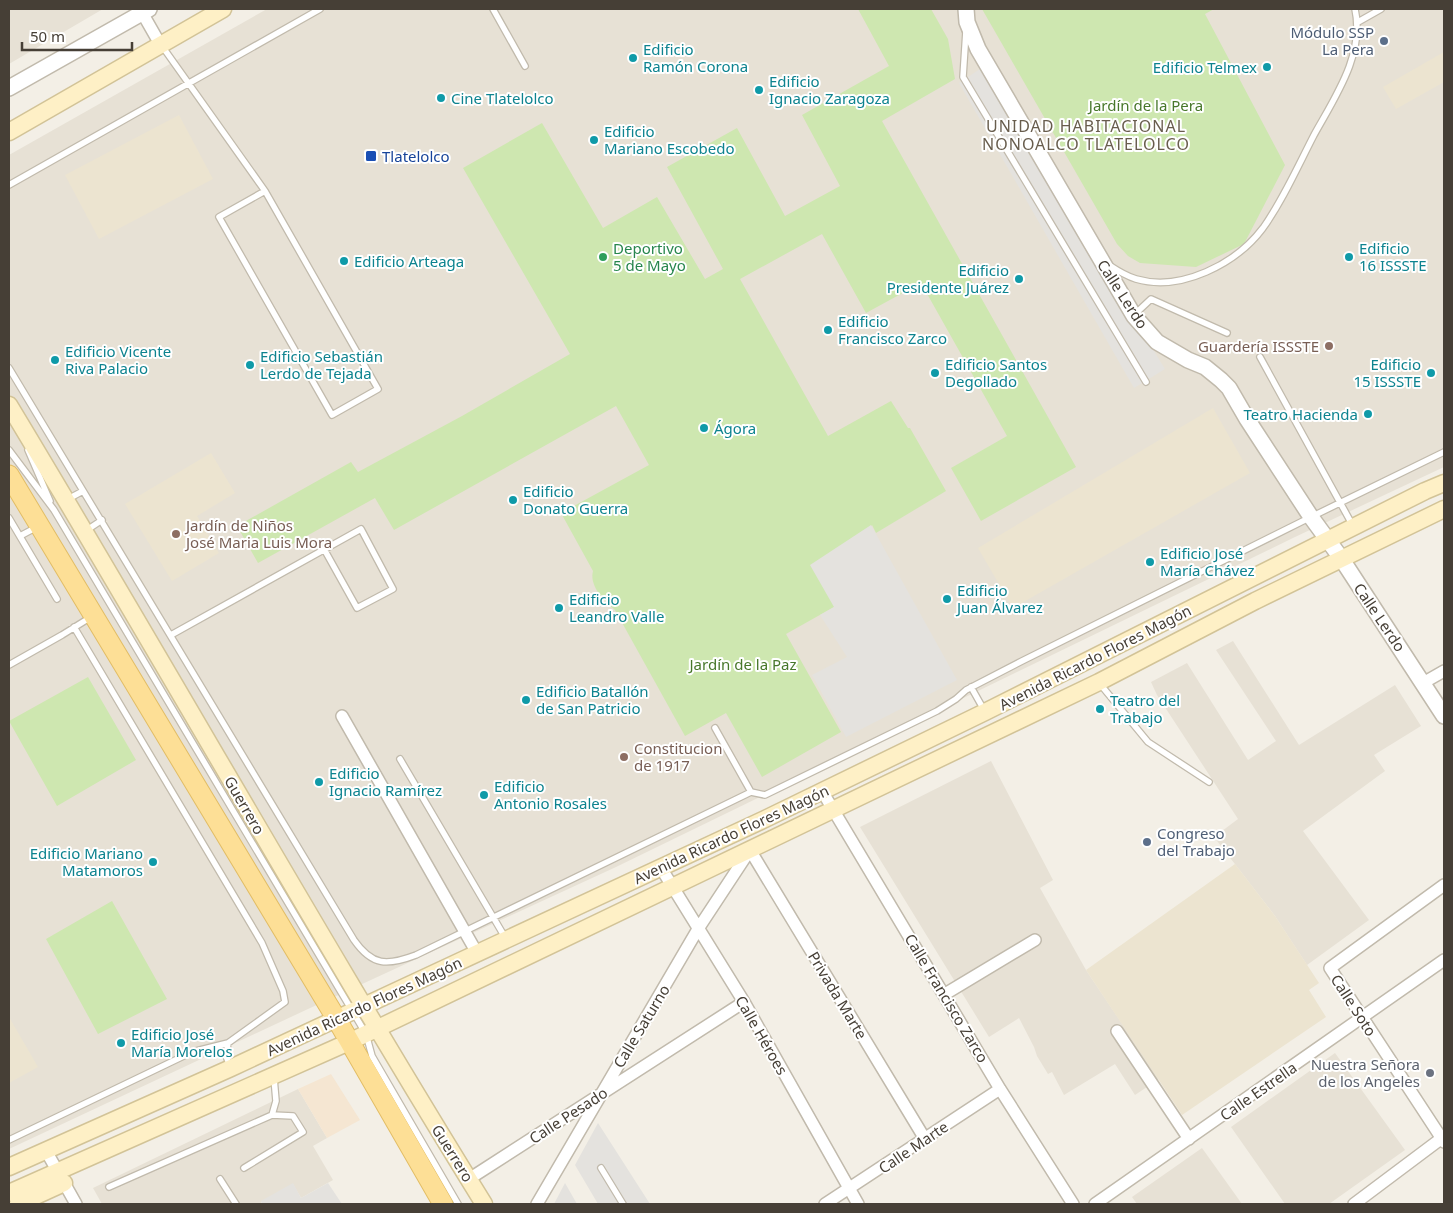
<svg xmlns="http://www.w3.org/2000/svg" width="1453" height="1213" font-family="'Noto Sans',sans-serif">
	<rect width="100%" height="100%" fill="#f3efe6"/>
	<path fill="#e7e1d5" d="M9,9H103L9,64Z
		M267,9H1444V467L1295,537L616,867L308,1009L9,1149V155Z
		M1233,641L1299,745L1395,685L1421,726L1374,755L1385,771L1303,831L1369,920L1307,965L1275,916L1214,837L1238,819L1157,695L1151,682L1187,663L1248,760L1276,741L1216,650Z
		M991,761L1053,880L1040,888L1086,970L1159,1079L1135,1095L1115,1064L1064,1095L1052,1072L1048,1074L1037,1056L1034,1047L1019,1018L989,1037L860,827Z
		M1335,1053L1405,1150L1329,1204H1285L1231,1127Z
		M298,1089L327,1138L313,1146L333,1180L301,1198L293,1184L261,1202L262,1204H102L93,1188Z
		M1202,1148L1242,1204H1137L1132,1197Z"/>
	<path fill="#f5e6d2" d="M331,1074L360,1120L327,1138L298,1089Z"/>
	<path fill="#ece4d0" d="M1444,52V82L1396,109L1383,87Z
		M179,115L213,179L99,239L65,175Z
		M1213,408L1250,473L1013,608L978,548Z
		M211,453L235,493L197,516L219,553L172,581L125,504Z
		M1235,864L1275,916L1319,983L1309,990L1326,1017L1182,1115L1086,970Z
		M9,1017L38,1067L9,1083Z"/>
	<path fill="#cee7b0" d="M858,9H931L948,39L955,79L882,121L1076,467L981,521L951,468L1007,436L921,283L866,313L822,234L740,279L828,436L891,401L908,428H910L946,491L876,533L872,525L834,607L786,634L841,732L762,777L726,713L685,736L615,610C604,601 589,586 593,571L561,513L649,465L616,406L394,530L375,498L258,563L237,526L351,462L358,472L462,416L570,354L463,168L542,123L603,228L657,197L705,279L723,269L667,167L737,128L785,216L840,186L802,115L889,66Z
		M982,9H1214L1205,14L1285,165L1244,244L1196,267L1140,263L1128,256L1117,244Z
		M88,677L136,760L57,806L9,721Z
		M112,901L167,999L98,1034L46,939Z"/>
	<path fill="#e4e2de" d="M980,69L1165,369L1134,388L959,83Z
		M871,525L957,680L846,737L812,675L847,657L820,615L834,607L810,565Z
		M598,1123L650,1204H598L575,1165Z
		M293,1183L301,1198L328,1183L342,1204H262L261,1201Z
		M565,1183L577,1204H554Z"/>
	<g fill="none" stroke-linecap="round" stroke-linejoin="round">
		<defs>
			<path id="service" d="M493,9L525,66
				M1358,22L1381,9
				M966,31L963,77L1146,382
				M162,46L265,191L378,389L332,415L219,217L265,191
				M9,185L320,9
				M1109,265C1118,271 1126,276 1136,279C1181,292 1236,264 1263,228C1283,200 1298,166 1314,135C1335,97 1365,54 1355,9
				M1135,314L1151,299L1227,333
				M1260,357L1353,526
				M9,368L354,940C372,966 387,966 416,955L751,792L765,795L937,711L956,699L966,690L1022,661L1311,517L1444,452
				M9,450L54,510L366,1034L372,1056L458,1204
				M28,450L50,501
				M68,499L83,491
				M9,518L57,599
				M87,530L102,520
				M20,536L37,527
				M171,635L361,529L393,589L357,608L324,549
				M9,665L62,635L91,617
				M1100,684L1148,742L1209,782
				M971,687L984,710
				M715,728L751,792
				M400,759L506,939
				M228,1043L226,1056L230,1066
				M9,1140L192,1052L228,1043L285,1002L283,991L262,943L74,627
				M244,1168L303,1132L293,1116L272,1115
				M601,1168L623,1204
				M220,1179L236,1204
				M109,1187L272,1115L276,1101L274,1078"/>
			<path id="minor" d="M140,9L160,44
				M1423,683L1444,671
				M342,716L477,953
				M822,791L1000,1089L1073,1204
				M661,868L744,1002L858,1204
				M1444,885L1330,968L1444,1142
				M945,994L1035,940
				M1117,1031L1189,1139
				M45,1149L76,1204
				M469,1179L744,1002
				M537,1204L698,929L750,850L925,1139
				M825,1204L1000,1089
				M1095,1204L1444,960
				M1354,1204L1442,1138"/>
			<path id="tertiary" d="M966,9L967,22L978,49L1134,316L1157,342L1188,360L1205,367L1221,380L1229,388L1247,419L1311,517L1341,558L1444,716
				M9,88L149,9"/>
			<path id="secondary" d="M9,132L223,9
				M9,405C169,670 321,941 484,1204
				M9,1167L231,1068L765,819L985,712L1425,491L1444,483
				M9,1193L349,1042L1099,682L1255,601L1444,509
				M18,1204L64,1183"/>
			<path id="primary" d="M9,475L336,1018L443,1204"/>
		</defs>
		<use href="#service" stroke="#c1baac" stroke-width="8"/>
		<use href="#minor" stroke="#c1baac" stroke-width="14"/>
		<use href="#tertiary" stroke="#c1baac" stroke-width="18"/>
		<use href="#secondary" stroke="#d2c397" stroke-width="19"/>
		<use href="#primary" stroke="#e2bd65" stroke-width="21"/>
		<use href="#service" stroke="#fff" stroke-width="5.5"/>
		<use href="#minor" stroke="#fff" stroke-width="11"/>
		<use href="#tertiary" stroke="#fff" stroke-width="15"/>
		<use href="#secondary" stroke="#fef0c6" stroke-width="16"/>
		<use href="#primary" stroke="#fddf96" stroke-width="19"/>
	</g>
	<g fill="#5c6f8a" stroke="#fff" stroke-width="2">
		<circle cx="1384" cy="41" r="5"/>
		<circle cx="1147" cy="842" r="5"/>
	</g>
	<g fill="#0f9aa8" stroke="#fff" stroke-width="2">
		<circle cx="633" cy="58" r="5"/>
		<circle cx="1267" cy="67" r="5"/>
		<circle cx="759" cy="90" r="5"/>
		<circle cx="441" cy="98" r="5"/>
		<circle cx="594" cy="140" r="5"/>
		<circle cx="1349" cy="257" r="5"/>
		<circle cx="344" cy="261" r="5"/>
		<circle cx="1019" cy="279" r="5"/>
		<circle cx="828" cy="330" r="5"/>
		<circle cx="55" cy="360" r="5"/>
		<circle cx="250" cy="365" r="5"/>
		<circle cx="935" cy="373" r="5"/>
		<circle cx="1431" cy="373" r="5"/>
		<circle cx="1368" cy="414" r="5"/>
		<circle cx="704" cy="428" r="5"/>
		<circle cx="513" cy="500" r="5"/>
		<circle cx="1150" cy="562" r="5"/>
		<circle cx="947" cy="599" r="5"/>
		<circle cx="559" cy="608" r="5"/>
		<circle cx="526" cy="700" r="5"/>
		<circle cx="1100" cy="709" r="5"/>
		<circle cx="319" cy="782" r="5"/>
		<circle cx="484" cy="795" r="5"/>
		<circle cx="153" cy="862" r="5"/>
		<circle cx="121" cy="1043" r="5"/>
	</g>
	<rect fill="#1a4fb4" stroke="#fff" stroke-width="2" x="365" y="150" width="12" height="12" rx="2.5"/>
	<circle fill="#2e9e5b" stroke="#fff" stroke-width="2" cx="603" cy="257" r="5"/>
	<g fill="#8d6e63" stroke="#fff" stroke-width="2">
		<circle cx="1329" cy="346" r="5"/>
		<circle cx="176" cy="534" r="5"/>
		<circle cx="624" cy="757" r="5"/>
	</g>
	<circle fill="#6b7280" stroke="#fff" stroke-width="2" cx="1430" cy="1073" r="5"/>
	<g text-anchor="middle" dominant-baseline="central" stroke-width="4" stroke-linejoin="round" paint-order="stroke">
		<g font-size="15" fill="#4e5e75" stroke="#fff" text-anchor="end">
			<text x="1374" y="32">Módulo SSP<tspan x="1374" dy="17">La Pera</tspan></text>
			<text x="1157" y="833" text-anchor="start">Congreso<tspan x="1157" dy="17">del Trabajo</tspan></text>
		</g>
		<g font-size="15" fill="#0d838f" stroke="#fff" text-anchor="start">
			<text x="643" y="49">Edificio<tspan x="643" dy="17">Ramón Corona</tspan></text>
			<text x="1257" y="67" text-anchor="end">Edificio Telmex</text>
			<text x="769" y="81">Edificio<tspan x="769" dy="17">Ignacio Zaragoza</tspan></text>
			<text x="451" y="98">Cine Tlatelolco</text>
			<text x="604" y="131">Edificio<tspan x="604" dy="17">Mariano Escobedo</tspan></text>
			<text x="1359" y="248">Edificio<tspan x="1359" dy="17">16 ISSSTE</tspan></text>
			<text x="354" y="261">Edificio Arteaga</text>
			<text x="1009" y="270" text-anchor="end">Edificio<tspan x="1009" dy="17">Presidente Juárez</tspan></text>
			<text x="838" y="321">Edificio<tspan x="838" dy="17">Francisco Zarco</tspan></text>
			<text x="65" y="351">Edificio Vicente<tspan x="65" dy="17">Riva Palacio</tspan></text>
			<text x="260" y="356">Edificio Sebastián<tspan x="260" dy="17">Lerdo de Tejada</tspan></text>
			<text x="945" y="364">Edificio Santos<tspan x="945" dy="17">Degollado</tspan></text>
			<text x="1421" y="364" text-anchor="end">Edificio<tspan x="1421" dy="17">15 ISSSTE</tspan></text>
			<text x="1358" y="414" text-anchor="end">Teatro Hacienda</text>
			<text x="714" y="428">Ágora</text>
			<text x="523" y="491">Edificio<tspan x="523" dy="17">Donato Guerra</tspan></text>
			<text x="1160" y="553">Edificio José<tspan x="1160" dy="17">María Chávez</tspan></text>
			<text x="957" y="590">Edificio<tspan x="957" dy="17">Juan Álvarez</tspan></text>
			<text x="569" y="599">Edificio<tspan x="569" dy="17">Leandro Valle</tspan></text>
			<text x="536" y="691">Edificio Batallón<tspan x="536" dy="17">de San Patricio</tspan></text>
			<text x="1110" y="700">Teatro del<tspan x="1110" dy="17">Trabajo</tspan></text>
			<text x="329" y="773">Edificio<tspan x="329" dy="17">Ignacio Ramírez</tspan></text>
			<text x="494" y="786">Edificio<tspan x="494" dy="17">Antonio Rosales</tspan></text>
			<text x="143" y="853" text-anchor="end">Edificio Mariano<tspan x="143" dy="17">Matamoros</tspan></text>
			<text x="131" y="1034">Edificio José<tspan x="131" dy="17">María Morelos</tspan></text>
		</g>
		<g font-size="15" fill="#47772a" stroke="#fff">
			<text x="1146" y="105">Jardín de la Pera</text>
			<text x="743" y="664">Jardín de la Paz</text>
		</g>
		<g font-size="15" fill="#164399" stroke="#fff" text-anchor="start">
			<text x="382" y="156">Tlatelolco</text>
		</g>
		<g font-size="15" fill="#27864d" stroke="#fff" text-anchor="start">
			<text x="613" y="248">Deportivo<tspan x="613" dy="17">5 de Mayo</tspan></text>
		</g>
		<g font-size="15" fill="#463f36" stroke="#fff">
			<text transform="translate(1123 294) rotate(57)">Calle Lerdo</text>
			<text transform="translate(1380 617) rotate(56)">Calle Lerdo</text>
			<text transform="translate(1095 657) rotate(-27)">Avenida Ricardo Flores Magón</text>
			<text transform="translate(245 805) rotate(60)">Guerrero</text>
			<text transform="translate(731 834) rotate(-25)">Avenida Ricardo Flores Magón</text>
			<text transform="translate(838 995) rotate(59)">Privada Marte</text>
			<text transform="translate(947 998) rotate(59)">Calle Francisco Zarco</text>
			<text transform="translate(1354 1005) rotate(57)">Calle Soto</text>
			<text transform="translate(364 1006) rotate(-25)">Avenida Ricardo Flores Magón</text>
			<text transform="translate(641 1026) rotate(-59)">Calle Saturno</text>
			<text transform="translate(762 1035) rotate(60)">Calle Héroes</text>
			<text transform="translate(1258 1091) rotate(-35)">Calle Estrella</text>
			<text transform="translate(568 1115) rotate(-33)">Calle Pesado</text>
			<text transform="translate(913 1147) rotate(-34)">Calle Marte</text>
			<text transform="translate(453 1153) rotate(58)">Guerrero</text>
		</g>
		<g font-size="15" fill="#785e54" stroke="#fff" text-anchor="start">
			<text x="1319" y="346" text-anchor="end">Guardería ISSSTE</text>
			<text x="186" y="525">Jardín de Niños<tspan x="186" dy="17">José Maria Luis Mora</tspan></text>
			<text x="634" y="748">Constitucion<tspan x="634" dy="17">de 1917</tspan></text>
		</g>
		<g font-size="15" fill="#5b616d" stroke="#fff" text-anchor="end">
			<text x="1420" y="1064">Nuestra Señora<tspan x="1420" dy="17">de los Angeles</tspan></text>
		</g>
		<g font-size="16" letter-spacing="1" fill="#685d4d" stroke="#fff">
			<text x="1086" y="126">UNIDAD HABITACIONAL<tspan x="1086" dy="18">NONOALCO TLATELOLCO</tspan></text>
		</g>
	</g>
	<rect width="1453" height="1213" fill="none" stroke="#463f36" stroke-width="20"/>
	<path d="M22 42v8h110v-8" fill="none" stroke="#463f36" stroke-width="2.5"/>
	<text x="30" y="42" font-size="15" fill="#463f36" stroke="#ffffff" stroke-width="4" paint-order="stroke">50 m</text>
</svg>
